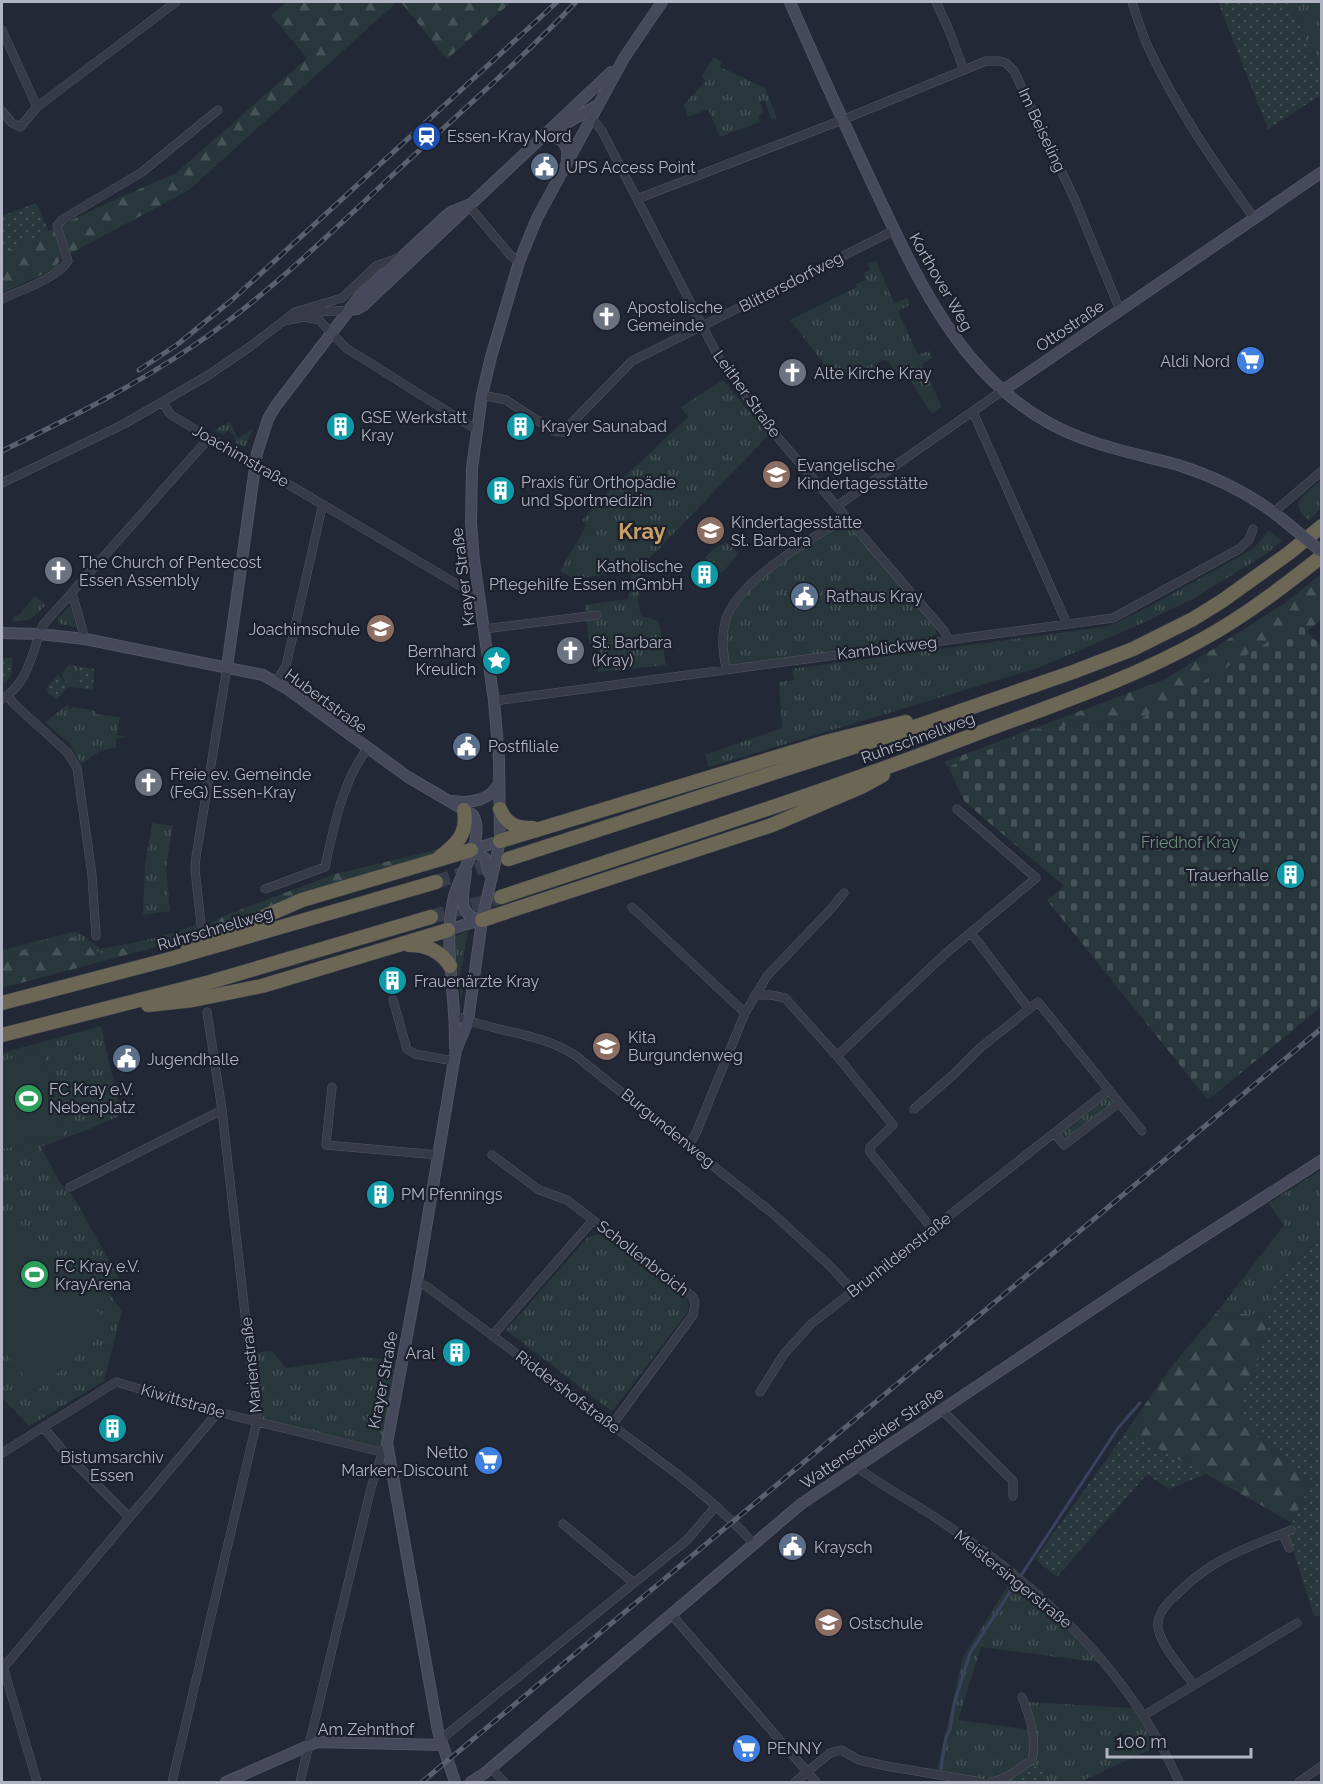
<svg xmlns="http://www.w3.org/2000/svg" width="1323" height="1784" font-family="Raleway,sans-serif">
	<defs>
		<pattern id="grass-tufts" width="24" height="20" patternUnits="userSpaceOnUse" patternTransform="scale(1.5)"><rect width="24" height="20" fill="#28373b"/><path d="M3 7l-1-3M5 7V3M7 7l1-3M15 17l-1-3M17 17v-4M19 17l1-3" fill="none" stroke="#455256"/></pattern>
		<pattern id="forest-firs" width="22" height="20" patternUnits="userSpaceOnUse" patternTransform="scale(1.5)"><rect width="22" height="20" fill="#28373b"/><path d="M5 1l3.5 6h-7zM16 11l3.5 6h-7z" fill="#455256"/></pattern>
		<pattern id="cemetery-stones" width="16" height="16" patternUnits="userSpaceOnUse" patternTransform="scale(1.5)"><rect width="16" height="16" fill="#28373b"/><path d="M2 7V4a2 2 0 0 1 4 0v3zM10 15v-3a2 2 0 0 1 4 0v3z" fill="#455256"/></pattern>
		<pattern id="garden-dots" width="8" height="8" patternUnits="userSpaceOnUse" patternTransform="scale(1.5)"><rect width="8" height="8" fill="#28373b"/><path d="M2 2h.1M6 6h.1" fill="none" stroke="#455256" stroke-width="1.8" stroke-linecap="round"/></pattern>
	</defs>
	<rect width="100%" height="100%" fill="#232836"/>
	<path fill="url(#grass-tufts)" d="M1289,2H1321V75Z
		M714,57L722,62L720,67L765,88L777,118L772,120L764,100L760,102L764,113L758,116L760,122L720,137L708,109L688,117L684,104L706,81L701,77Z
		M876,261L894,303L907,298L910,305L898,311L918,355L929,351L932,358L922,364L942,407L932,414L909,378L899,377L888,361L882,360L875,366L876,374L872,376L831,373L790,320L857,287L856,284L866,280L863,273L870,270L868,264Z
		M723,380L769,435L642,566L638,600L641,616L659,621L666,665L598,672L595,656L599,653V648L595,642L589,643L585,605L628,599L632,570L575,579L560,571L586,526L591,529L582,521L598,502L688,417L681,407Z
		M230,422L238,438L253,429L245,447L236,443L235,437L228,430L223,435L214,430Z
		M1321,480V508L1309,520L1301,513L1298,504L1302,497Z
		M847,521L935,626L937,633L932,637L729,666C727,650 725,636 729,620C741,580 813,543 847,521Z
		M1269,530L1282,541L1266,554L1193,599L1134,627L1038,668L709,767L705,755L782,728L779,682L794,680L792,669L1110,626L1154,604L1253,549Z
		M726,542L739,553L722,573L703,561L713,549Z
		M35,596L46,605L31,619L13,622V618L20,614Z
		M70,606L77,627L59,624L57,619Z
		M69,664L77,666L79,688L68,687L61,674Z
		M67,705L70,709L73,707L96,711V714L120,717L117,735L128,737L116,739V747L100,751L81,764L69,743L45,722Z
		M152,823L173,826L166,868L170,911L143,915L145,865Z
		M200,923L204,927L157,942L104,953H100L72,937L2,955V950L74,932L81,934L101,949C134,942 169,937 200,923Z
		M468,931L460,978L463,991L461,1000L453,937Z
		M101,1026L121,1115L89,1129L41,1147L60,1183L73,1196L121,1282L107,1291L122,1311L104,1381L29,1426L2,1398V1053Z
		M1109,1092L1118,1103L1064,1144L1056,1134Z
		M1321,1170V1239L1308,1250L1272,1287L1269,1316L1217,1312L1284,1225L1269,1203Z
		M600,1234L686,1298L689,1305L687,1313L613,1410H610L506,1330L587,1238L591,1236Z
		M272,1351L286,1368L364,1357L399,1361L381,1451L259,1420L252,1353Z
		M1014,1576L1104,1663L981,1647L958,1720L1033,1730L1034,1723L1028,1702L1133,1708L1158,1746L1080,1782H1044V1766L996,1782H964L936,1774L963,1657Z"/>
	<path fill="url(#forest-firs)" d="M287,2H397L189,190L62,258L54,269L2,293V253L103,205L176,173L307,58L271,15Z
		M401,2H511L447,59Z
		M1321,574V620L1306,632L1299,624L1252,657L1146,716L1134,720L1111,723L1097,722L1038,729L948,767L944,762L1166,679L1285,603Z
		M440,849L433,856L201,935L2,988V955L72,937L100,953L157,942L204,927L221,917L335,874Z
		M1217,1312L1269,1316L1253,1380L1256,1436L1284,1456L1312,1481L1292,1523L1206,1474L1126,1432L1168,1371Z"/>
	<path fill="url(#cemetery-stones)" d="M1299,623L1321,646V1007L1208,1100L1047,900L1064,886L965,802L948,767L1038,729L1097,722L1111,723L1134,720L1146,716Z"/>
	<path fill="url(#garden-dots)" d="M1218,2H1289L1321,75V95L1268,129Z
		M36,203L49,232L2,253V216Z
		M2,658H13L11,675L2,686Z
		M77,666L94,669L93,690L79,688Z
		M58,674L68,687L57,700L45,690Z
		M1321,1239V1616H1314L1289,1537L1292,1523L1312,1481L1284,1456L1256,1436L1240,1413L1241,1386L1253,1379L1269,1316L1272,1287L1308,1250Z
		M1126,1432L1206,1474L1169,1489L1147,1474L1057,1577L1035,1559Z
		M1044,1765V1782H996L1021,1769Z"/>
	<path fill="#28373b" d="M43,1051L64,1135L2,1149V1061Z
		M12,1213L111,1327L37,1391L2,1349V1222Z"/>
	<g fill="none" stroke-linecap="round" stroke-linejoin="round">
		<path stroke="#3a435e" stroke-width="3" d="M941,1769L946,1737L950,1729L954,1704L970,1653L1118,1428L1140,1403"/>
		<path stroke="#383d4b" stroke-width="14" stroke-dasharray="14 7" stroke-linecap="butt" d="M436,882L498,862
			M431,917L501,897"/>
		<defs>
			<path id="street" d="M936,2L948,28L964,70
				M1132,2C1137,17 1142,34 1149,49C1177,109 1215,164 1254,218
				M2,30L37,107
				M2,111L12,123L20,127L37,107L176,2
				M591,117L602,131L720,360L768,426L944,631L949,640
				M637,199L842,120L986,61H1000L1006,63L1014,71L1075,200L1120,310
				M468,205L511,256L519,262
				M2,299C21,290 56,279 68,261L57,226L63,219L142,172L218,110
				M303,313L349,310
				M284,321L304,317L319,320L346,348L477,430
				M482,395L506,400L554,431L563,432L632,361L895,230
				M162,402L171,415L479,597
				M973,412L1067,624
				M2,483L124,424L207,376L251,346L295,312L342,298L376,266L401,257
				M837,506L1002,391
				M1274,512L1322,471
				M72,593L85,639
				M484,629L597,615
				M726,669C723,652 721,636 726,619C740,578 811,540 846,517
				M276,682L286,666L321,512L324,505
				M8,695L13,703L68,753L77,768L92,875L96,936
				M2,699C29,683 32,651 43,625L209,438
				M494,701L1113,618L1239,549L1249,540L1253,529
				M265,889L325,867C334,826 342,783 367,749
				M632,907L745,1013
				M201,924L195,869L196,857L227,667
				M971,933L1029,1009L1038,1002L1142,1131
				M755,995H771L785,998L837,1056L893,1125L870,1147V1152L933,1230
				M393,1000L407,1049L415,1054L454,1061
				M454,1015C493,1033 539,1031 576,1056L771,1212L830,1266L853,1291
				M837,1056L945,954L1036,878L957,809
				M332,1087L326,1145L439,1155
				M914,1109L953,1075L980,1048L1029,1009
				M1055,1134L1064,1145L1119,1103
				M689,1145L696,1133L745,1013L767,976L830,910L844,893
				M492,1155L539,1190L567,1200L692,1296L695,1302L693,1315L612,1425
				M70,1187L222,1110
				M417,1282L426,1286C488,1333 551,1379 613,1426C662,1463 712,1497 753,1543
				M493,1335L593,1220
				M760,1392L784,1354L811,1324L1109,1090
				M942,1410L1013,1481V1496
				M44,1428L64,1452L129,1517
				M2,1453L116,1382L218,1412L381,1452
				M857,1467C885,1488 916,1504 945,1524C1043,1589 1131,1673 1179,1782
				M563,1524L634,1583
				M1283,1533L1289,1548
				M671,1614L816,1782
				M2,1663L37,1782
				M3,1668L218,1412
				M1194,1685C1183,1670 1160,1645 1158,1627C1157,1614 1166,1604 1175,1596C1212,1558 1244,1549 1291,1530
				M1143,1716L1297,1623
				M440,1740L687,1540L716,1506
				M491,1768L504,1782
				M172,1782L257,1421L222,1110L207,1012
				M300,1782L371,1488L383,1450
				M795,1782L830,1753L841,1750L859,1760L886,1766L981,1782
				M991,1782L1005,1778L1032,1760C1037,1738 1030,1718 1022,1697
				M1299,1782L1322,1766"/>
			<path id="secondary" d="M790,2C816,62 844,123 872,183C915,274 957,372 1049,423C1088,445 1134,453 1178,465C1216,477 1251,494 1282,519
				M560,127L596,106
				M542,138C559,135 569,141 567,159
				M349,310L357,309L364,305L611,72
				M1002,391L1322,172
				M2,633L39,634L85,639L263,675L286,688L408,777L473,815C486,837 460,874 454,896C446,928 450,956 452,988C454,1007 455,1027 455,1047
				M227,667L257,453L268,419L275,407L359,297L446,216L453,211L468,205
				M453,801C471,804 491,800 499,783
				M471,850L485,858L489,873
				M471,850L500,841
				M466,872C464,891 455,917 482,920
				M448,930L480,920
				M226,1782L317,1742L442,1745
				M455,1782L438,1731L387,1443L417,1282L454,1061L456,1050L468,1021L482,920L500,841L499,759L494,701L474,560L471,523L472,468L482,395L491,357L519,262L537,218L624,58L662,2
				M471,1782L485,1773L801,1504L1136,1280L1322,1160"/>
			<path id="highway" d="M500,809C506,824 517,829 533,828
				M500,841L826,742L906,722
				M440,857C458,843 468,833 464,810
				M508,859L903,731L1073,672L1133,649L1193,619L1222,601L1289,553L1322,526
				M501,897C659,844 818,795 973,735C1050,706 1130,680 1203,639C1245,616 1284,586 1322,556
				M482,920L772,825L863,786L883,775
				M409,945C425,944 442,952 450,966
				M188,948L208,936L242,926L302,900L471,850
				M2,1003L170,959L436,882
				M148,1005L193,1000L262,986L448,930
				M2,1035L210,982L431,917"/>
		</defs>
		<use href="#street" stroke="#515562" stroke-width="9"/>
		<use href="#secondary" stroke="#515562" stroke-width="12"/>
		<use href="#highway" stroke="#414552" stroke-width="15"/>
		<use href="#street" stroke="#363b47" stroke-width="8"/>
		<use href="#secondary" stroke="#45495a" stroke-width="10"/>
		<use href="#highway" stroke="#6c6754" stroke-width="14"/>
		<defs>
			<path id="rail" d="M139,370L178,344L233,299L557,2
				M2,451C68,419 135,386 196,344C270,294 333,230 398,170C458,114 520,61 576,2
				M422,1782L1322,1028"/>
		</defs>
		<use href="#rail" stroke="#5b6070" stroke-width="5"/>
		<use href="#rail" stroke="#1c202c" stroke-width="3" stroke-dasharray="9" stroke-linecap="butt"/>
		<defs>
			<path id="secondary-bridge" d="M1282,519L1322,552"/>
		</defs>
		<use href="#secondary-bridge" stroke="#515562" stroke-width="12" stroke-linecap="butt"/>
		<use href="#secondary-bridge" stroke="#45495a" stroke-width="10"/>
	</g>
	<defs>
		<symbol id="station-disc" viewBox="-11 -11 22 22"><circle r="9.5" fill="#1a4fb4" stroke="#1c202c"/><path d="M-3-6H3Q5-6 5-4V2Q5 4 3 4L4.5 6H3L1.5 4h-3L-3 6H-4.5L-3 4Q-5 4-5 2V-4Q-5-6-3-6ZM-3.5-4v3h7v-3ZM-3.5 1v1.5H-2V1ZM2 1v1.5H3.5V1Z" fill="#fff"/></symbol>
		<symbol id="civic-disc" viewBox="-11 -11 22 22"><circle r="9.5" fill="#5c6f8a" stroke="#1c202c"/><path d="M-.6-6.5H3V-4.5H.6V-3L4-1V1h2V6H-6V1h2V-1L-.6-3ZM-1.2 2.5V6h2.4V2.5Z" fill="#fff"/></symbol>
		<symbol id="church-disc" viewBox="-11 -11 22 22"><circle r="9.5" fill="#6b7280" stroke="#1c202c"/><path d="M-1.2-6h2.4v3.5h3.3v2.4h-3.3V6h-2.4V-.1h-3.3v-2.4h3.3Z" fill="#fff"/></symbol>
		<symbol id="supermarket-disc" viewBox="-11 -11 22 22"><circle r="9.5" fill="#3f7fe0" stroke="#1c202c"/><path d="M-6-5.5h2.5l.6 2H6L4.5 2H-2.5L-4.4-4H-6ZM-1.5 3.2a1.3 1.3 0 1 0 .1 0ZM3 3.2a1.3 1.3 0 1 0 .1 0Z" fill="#fff"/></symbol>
		<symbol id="building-disc" viewBox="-11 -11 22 22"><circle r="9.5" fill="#0f9aa8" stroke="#1c202c"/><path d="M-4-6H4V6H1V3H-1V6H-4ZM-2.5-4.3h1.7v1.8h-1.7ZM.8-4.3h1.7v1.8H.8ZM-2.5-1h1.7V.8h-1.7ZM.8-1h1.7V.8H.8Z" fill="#fff"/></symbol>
		<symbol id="school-disc" viewBox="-11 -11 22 22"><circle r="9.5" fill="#8d6e63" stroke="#1c202c"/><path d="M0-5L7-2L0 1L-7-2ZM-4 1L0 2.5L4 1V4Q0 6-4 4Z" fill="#fff"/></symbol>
		<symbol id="sight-disc" viewBox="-11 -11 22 22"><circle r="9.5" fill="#0f9aa8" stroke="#1c202c"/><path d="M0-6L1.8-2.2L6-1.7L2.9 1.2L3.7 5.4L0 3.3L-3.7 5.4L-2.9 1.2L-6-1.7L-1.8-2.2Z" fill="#fff"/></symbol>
		<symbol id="stadium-disc" viewBox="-11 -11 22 22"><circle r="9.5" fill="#2e9e5b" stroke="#1c202c"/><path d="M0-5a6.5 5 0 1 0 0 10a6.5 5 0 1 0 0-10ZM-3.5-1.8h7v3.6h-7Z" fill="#fff"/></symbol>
	</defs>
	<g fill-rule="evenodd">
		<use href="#station-disc" x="410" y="120" width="33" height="33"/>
		<use href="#civic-disc" x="528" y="150" width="33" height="33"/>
		<use href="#church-disc" x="590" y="300" width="33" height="33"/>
		<use href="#supermarket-disc" x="1234" y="344" width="33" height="33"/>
		<use href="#church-disc" x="776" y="356" width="33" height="33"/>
		<use href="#building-disc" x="324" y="410" width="33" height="33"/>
		<use href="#building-disc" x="504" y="410" width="33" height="33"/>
		<use href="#school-disc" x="760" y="458" width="33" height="33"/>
		<use href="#building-disc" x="484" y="474" width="33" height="33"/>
		<use href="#school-disc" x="694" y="514" width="33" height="33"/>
		<use href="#church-disc" x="42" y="554" width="33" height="33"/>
		<use href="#building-disc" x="688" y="558" width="33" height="33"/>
		<use href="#civic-disc" x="788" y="580" width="33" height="33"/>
		<use href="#school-disc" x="364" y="612" width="33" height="33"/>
		<use href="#church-disc" x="554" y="634" width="33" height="33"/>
		<use href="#sight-disc" x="480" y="644" width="33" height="33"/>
		<use href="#civic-disc" x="450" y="730" width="33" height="33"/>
		<use href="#church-disc" x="132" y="766" width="33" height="33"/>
		<use href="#building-disc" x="1274" y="858" width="33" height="33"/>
		<use href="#building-disc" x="376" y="964" width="33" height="33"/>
		<use href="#school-disc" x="590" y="1030" width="33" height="33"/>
		<use href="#civic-disc" x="110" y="1042" width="33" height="33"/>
		<use href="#stadium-disc" x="12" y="1082" width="33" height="33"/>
		<use href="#building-disc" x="364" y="1178" width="33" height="33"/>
		<use href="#stadium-disc" x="18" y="1258" width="33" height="33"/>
		<use href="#building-disc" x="440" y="1336" width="33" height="33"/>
		<use href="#building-disc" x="96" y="1412" width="33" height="33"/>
		<use href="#supermarket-disc" x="472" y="1444" width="33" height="33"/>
		<use href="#civic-disc" x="776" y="1530" width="33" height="33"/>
		<use href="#school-disc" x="812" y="1606" width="33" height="33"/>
		<use href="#supermarket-disc" x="730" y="1732" width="33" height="33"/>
	</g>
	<g text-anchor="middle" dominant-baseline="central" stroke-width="4.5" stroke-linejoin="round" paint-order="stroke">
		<g font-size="16" fill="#b1b5c3" stroke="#1c202c">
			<text transform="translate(1042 130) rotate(65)">Im Beiseling</text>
			<text transform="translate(791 282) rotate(-27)">Blittersdorfweg</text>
			<text transform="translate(941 282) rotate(60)">Korthover Weg</text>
			<text transform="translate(1070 326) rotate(-34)">Ottostraße</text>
			<text transform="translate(747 394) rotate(54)">Leither Straße</text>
			<text transform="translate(241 456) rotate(30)">Joachimstraße</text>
			<text transform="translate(463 577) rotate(-97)">Krayer Straße</text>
			<text transform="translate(887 648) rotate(-7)">Kamblickweg</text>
			<text transform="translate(326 701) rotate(36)">Hubertstraße</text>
			<text transform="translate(918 738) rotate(-20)">Ruhrschnellweg</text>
			<text transform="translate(215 929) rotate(-16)">Ruhrschnellweg</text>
			<text transform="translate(668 1128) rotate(39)">Burgundenweg</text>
			<text transform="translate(899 1255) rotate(-38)">Brunhildenstraße</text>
			<text transform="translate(643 1258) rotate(38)">Schollenbroich</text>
			<text transform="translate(251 1365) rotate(-96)">Marienstraße</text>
			<text transform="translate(383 1380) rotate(-79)">Krayer Straße</text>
			<text transform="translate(568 1392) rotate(37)">Riddershofstraße</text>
			<text transform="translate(183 1401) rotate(16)">Kiwittstraße</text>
			<text transform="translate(872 1438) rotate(-34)">Wattenscheider Straße</text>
			<text transform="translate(1013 1579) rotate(39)">Meistersingerstraße</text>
			<text x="366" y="1729">Am Zehnthof</text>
		</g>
		<g font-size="16" fill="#b1b5c3" stroke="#1c202c" text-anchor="start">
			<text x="447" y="136">Essen-Kray Nord</text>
			<text x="566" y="167">UPS Access Point</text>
			<text x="627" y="307">Apostolische<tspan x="627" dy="18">Gemeinde</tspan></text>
			<text x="1230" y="361" text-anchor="end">Aldi Nord</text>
			<text x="814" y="373">Alte Kirche Kray</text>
			<text x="361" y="417">GSE Werkstatt<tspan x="361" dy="18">Kray</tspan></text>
			<text x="541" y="426">Krayer Saunabad</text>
			<text x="797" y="465">Evangelische<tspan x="797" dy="18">Kindertagesstätte</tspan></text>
			<text x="521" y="482">Praxis für Orthopädie<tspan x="521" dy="18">und Sportmedizin</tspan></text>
			<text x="731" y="522">Kindertagesstätte<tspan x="731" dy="18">St. Barbara</tspan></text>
			<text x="79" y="562">The Church of Pentecost<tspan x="79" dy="18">Essen Assembly</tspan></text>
			<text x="683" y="566" text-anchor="end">Katholische<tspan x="683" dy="18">Pflegehilfe Essen mGmbH</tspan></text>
			<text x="826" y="596">Rathaus Kray</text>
			<text x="360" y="629" text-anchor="end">Joachimschule</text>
			<text x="592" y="642">St. Barbara<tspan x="592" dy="18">(Kray)</tspan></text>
			<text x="476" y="651" text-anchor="end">Bernhard<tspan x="476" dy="18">Kreulich</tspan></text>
			<text x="488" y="746">Postfiliale</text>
			<text x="170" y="774">Freie ev. Gemeinde<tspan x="170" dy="18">(FeG) Essen-Kray</tspan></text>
			<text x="1269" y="875" text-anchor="end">Trauerhalle</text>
			<text x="414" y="981">Frauenärzte Kray</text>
			<text x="628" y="1037">Kita<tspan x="628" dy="18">Burgundenweg</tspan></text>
			<text x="147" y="1059">Jugendhalle</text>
			<text x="49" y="1089">FC Kray e.V.<tspan x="49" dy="18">Nebenplatz</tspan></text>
			<text x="401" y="1194">PM Pfennings</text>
			<text x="55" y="1266">FC Kray e.V.<tspan x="55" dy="18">KrayArena</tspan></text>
			<text x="435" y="1353" text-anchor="end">Aral</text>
			<text x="468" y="1452" text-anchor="end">Netto<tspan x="468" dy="18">Marken-Discount</tspan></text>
			<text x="112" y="1457" text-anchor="middle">Bistumsarchiv<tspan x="112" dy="18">Essen</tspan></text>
			<text x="814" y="1547">Kraysch</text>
			<text x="849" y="1623">Ostschule</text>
			<text x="767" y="1748">PENNY</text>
		</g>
		<g font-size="16" fill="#6b927a" stroke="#1c202c">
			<text x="1190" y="842">Friedhof Kray</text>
		</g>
		<g font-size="22" font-weight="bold" fill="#c9a167" stroke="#1c202c">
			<text x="642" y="531">Kray</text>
		</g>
	</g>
	<rect width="1323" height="1784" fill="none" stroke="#b1b5c3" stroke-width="6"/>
	<path d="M1107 1748v9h144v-9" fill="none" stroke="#b1b5c3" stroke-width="3"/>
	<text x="1116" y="1748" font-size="18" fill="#b1b5c3" stroke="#1c202c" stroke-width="4.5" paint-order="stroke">100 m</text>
</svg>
